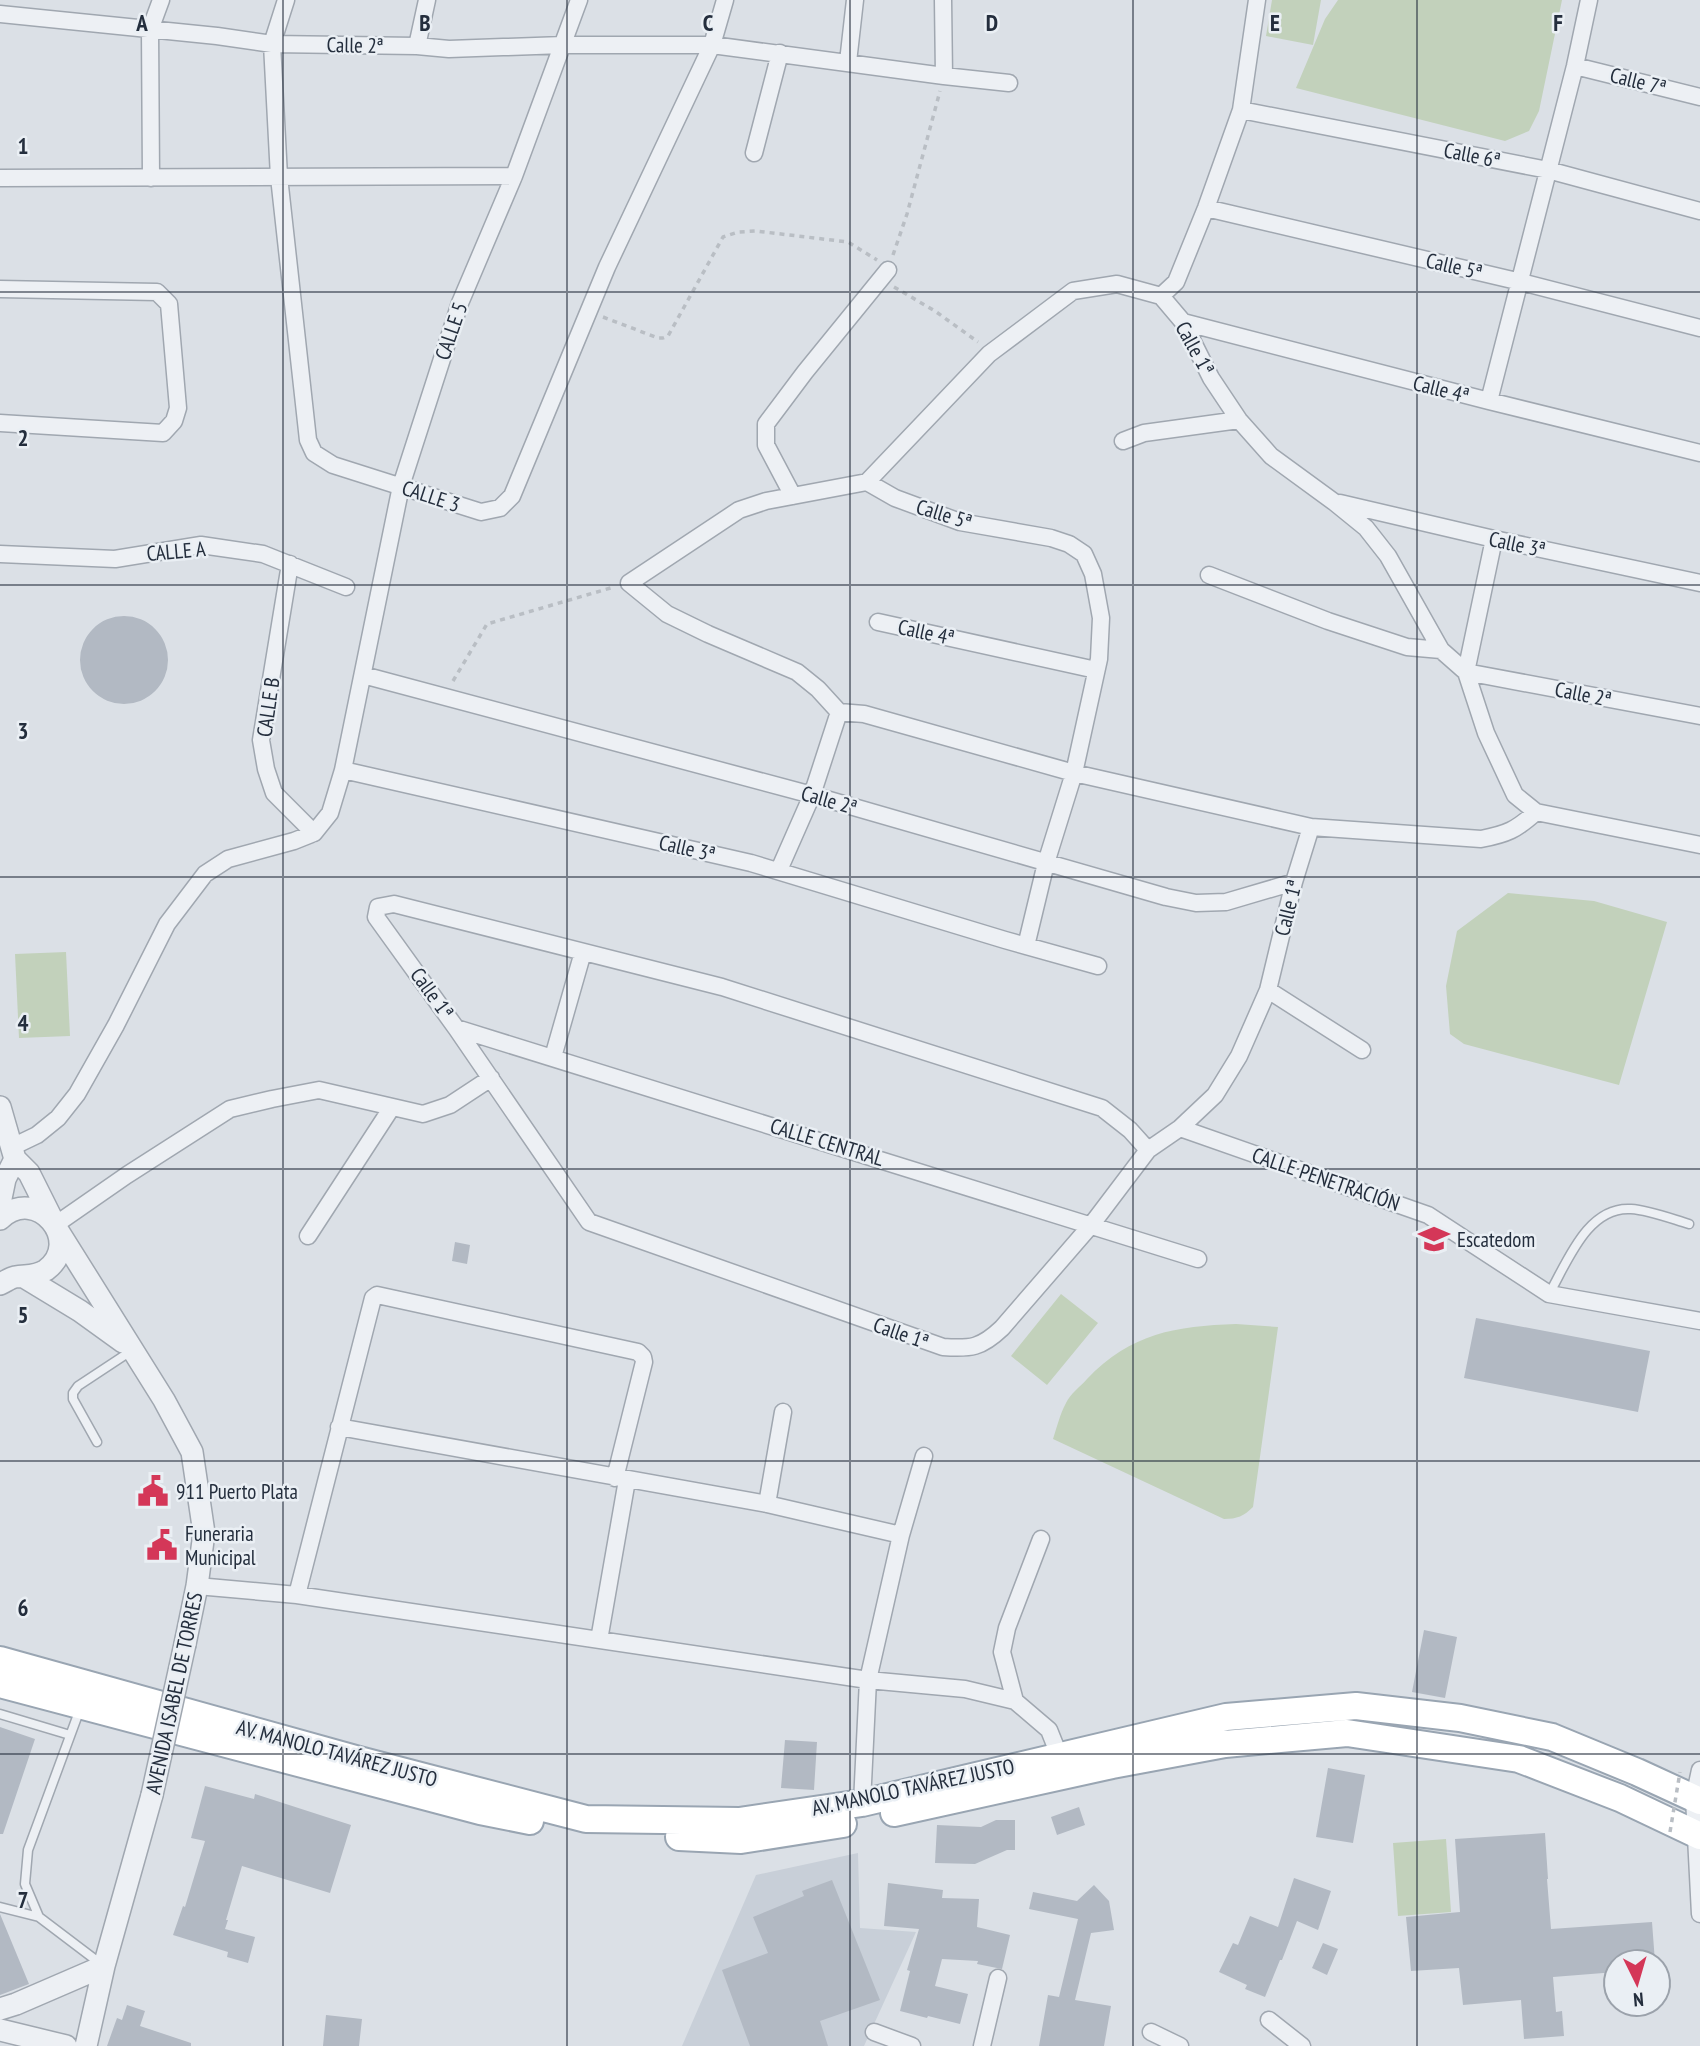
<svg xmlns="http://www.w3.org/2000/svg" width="1700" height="2046" font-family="'PT Sans Narrow',sans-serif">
	<rect width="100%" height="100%" fill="#dbe0e6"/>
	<path fill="#c8cfd8" d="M858,1853L860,1928L916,1932L864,2046H682L756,1875Z"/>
	<path fill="#c2d1bb" d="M1272,0H1321L1313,45L1266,36Z
		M1338,0H1562L1539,111L1529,131L1505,141L1296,88L1325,19Z
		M1508,893L1594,901L1667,922L1619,1085L1464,1044L1450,1034L1446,986L1457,931Z
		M66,952L70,1036L19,1038L15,954Z
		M1061,1294L1098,1323L1047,1385L1011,1356Z
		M1236,1324L1278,1327L1253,1507C1244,1516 1237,1519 1224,1519L1053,1439C1057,1427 1060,1414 1066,1403C1070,1394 1081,1386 1087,1379C1131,1333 1176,1326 1236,1324Z
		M1446,1839L1451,1912L1398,1916L1393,1843Z"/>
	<path fill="#b2b9c3" d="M80 660a44 44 0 1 1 88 0a44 44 0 1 1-88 0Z
		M455,1242L470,1245L467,1264L452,1261Z
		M1476,1318L1650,1351L1638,1412L1464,1378Z
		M1424,1630L1457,1637L1445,1698L1412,1692Z
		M0,1727L35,1739L3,1834H0Z
		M785,1740L817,1742L814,1790L781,1788Z
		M1328,1768L1365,1775L1353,1843L1316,1837Z
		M205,1786L254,1799L255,1794L351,1825L330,1893L242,1866L226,1920H228L225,1929L255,1937L248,1963L227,1957L228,1952L173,1935L183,1906L185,1907L205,1841L191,1838Z
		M1079,1807L1085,1825L1057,1835L1051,1817Z
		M996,1820H1015V1850H1007L975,1864L935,1863L937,1825L981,1827Z
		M1545,1833L1548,1879H1547L1551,1929L1652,1922L1655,1962H1616V1972L1553,1977L1556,2012L1562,2011L1564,2036L1524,2039L1521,2000L1463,2005L1459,1968L1411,1971L1406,1917L1460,1912L1455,1839Z
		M1294,1878L1331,1891L1318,1930L1297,1921L1282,1960H1280L1265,1997L1245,1989L1247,1985L1219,1972L1233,1943L1238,1945L1250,1916L1278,1927Z
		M832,1880L880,2000L820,2021L828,2046H750L722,1970L768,1953L753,1917L804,1896L802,1891Z
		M888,1883L943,1890L942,1898L979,1899L977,1927L1010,1935L1002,1969L977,1964L978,1961L942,1959L935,1986L968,1994L960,2024L928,2016L927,2018L900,2011L910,1971L907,1970L919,1929L884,1926Z
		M1094,1885L1109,1901L1114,1930L1091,1933L1075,2000L1111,2006L1104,2046H1039L1048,1995L1059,1997L1078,1919L1029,1909L1033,1892L1077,1901Z
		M0,1914L29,1984L0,1995Z
		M1323,1943L1338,1949L1327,1975L1312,1968Z
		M127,2005L145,2011L140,2026L191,2043V2046H107L117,2018L122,2020Z
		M326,2015L362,2019L359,2046H323Z"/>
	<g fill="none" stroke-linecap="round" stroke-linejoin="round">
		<defs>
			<path id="service" d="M1549,1294C1567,1263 1587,1206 1631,1209C1649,1210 1672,1219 1689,1224
				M97,1442L73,1399V1393L78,1386L131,1351
				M80,1709L28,1850L25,1884L39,1917L101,1964
				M0,1714L70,1735
				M0,1907L39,1917"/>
			<path id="minor" d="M286,0L272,44L279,177L308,440L314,453L333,465L481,512L500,508L512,496L607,267L712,45L725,0
				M0,14L217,36L272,44L417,46L449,49L563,45H712L944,76L943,0
				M417,46L427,0
				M848,62L855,0
				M1575,66L1700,97
				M944,76L1009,83
				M1241,110L1548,170L1700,211
				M754,153L780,53
				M0,178L514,176
				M151,178L150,30L161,0
				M1206,208L1521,282L1700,328
				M0,289L157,292L169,304L178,408L174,421L163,433L0,423
				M1161,296L1183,322L1211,378L1239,420L1271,456L1334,502L1366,528L1388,556L1441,650L1466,672L1486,733L1515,795L1536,812L1700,845
				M1161,296L1176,282L1206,208L1241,110L1257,0
				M1183,322L1489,401L1700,453
				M1489,401L1575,66L1589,0
				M1123,441L1144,433L1239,420
				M867,482L895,498L960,522L1051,538L1069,544L1084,554L1093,574L1101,618L1099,659L1074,773L1046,863L1026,946
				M793,496L766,445V424L805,372L888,270
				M1340,503L1494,539L1700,583
				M1494,539L1466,672L1700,716
				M0,554L115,559L201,545L263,554L346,587
				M290,564L261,740L266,769L274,793L314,833
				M1209,575L1328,621L1407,647L1441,650
				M878,622L1096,670
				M363,675L812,795L1166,897L1196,903L1226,902L1294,882
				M839,712L818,689L797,672L708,634L667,614L629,583L739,510L766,501L867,482L989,354L1073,291L1117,284L1161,296
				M839,712L864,714L1074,773L1311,827L1481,839C1507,834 1516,830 1536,812
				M343,770L751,863L1005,940L1098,966
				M779,870L812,795L839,712
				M1268,990L1362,1050
				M456,1028L1198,1259
				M553,1057L583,952
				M1180,1128L1428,1215L1549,1294L1700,1321
				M12,1147L37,1135L58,1118L77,1094L116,1025L167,924L205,874L228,859L294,841L314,833L330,813L343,770L401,486L460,303L514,176L579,0
				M1148,1150L1130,1130L1102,1108L722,987L394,904L378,907L376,917L456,1028L589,1222L943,1347C971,1349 981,1348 1002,1328L1092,1224L1148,1150L1180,1128L1215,1095L1239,1056L1268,990L1294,882L1311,827
				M55,1225L127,1175L230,1109L272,1099L319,1090L423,1114L450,1105L491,1078
				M308,1236L392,1107
				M339,1427L767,1504L901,1535
				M767,1504L783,1412
				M197,1586L297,1595L868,1680L965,1689L1015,1701L1049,1730L1059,1755
				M297,1595L373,1298L377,1295L638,1352L643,1357L644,1362L615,1478
				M599,1640L627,1480
				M1015,1701L1002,1652L1007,1628L1041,1539
				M1700,1770L1694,1798L1700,1914
				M862,1803L868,1680L901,1535L924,1456
				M1269,2020L1302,2046
				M874,2032L912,2046
				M1151,2032L1180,2046
				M982,2046L998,1978"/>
			<path id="tertiary" d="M0,1107L15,1159L29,1173L53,1221
				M0,1203L5,1179L15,1159
				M0,1219C37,1184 84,1242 46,1270C35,1277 27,1275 15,1277C10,1278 5,1282 0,1284
				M57,1229L164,1400L192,1452L204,1533L197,1586L185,1644
				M24,1277L80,1311L123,1342
				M0,2009L16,2004L104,1966
				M0,2030L66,2046
				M86,2046L104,1966L152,1795"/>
			<path id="primary" d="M0,1660L359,1760L586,1819L739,1821L862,1803L1226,1717L1356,1706L1460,1718L1552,1737L1637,1772L1700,1801
				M0,1684L480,1811L530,1821
				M894,1813L1112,1765L1225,1744L1347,1733L1519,1759L1620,1798L1700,1836
				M679,1837L741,1840L843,1824"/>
		</defs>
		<use href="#service" stroke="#a0a7b0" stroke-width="11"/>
		<use href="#minor" stroke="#a0a7b0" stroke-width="19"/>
		<use href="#tertiary" stroke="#a0a7b0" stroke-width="24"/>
		<use href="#primary" stroke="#99a5b2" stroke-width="30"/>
		<path stroke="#b9bec4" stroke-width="3.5" stroke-dasharray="5 5" stroke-linecap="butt" d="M893,255L907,214L940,91
			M894,287L935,311L978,342
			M603,317L658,338H663L668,336L723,237L738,232L756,231L848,242L877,260
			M453,681L487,624L614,587"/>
		<use href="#service" stroke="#edf0f4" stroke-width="8"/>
		<use href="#minor" stroke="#edf0f4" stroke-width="16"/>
		<use href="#tertiary" stroke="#edf0f4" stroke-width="21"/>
		<use href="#primary" stroke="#fff" stroke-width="26"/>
		<defs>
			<path id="tertiary-bridge" d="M152,1795L185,1644"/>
		</defs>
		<use href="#tertiary-bridge" stroke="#a0a7b0" stroke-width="24" stroke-linecap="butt"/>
		<path stroke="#b9bec4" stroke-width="3.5" stroke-dasharray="5 5" stroke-linecap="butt" d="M1670,1832L1680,1772"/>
		<use href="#tertiary-bridge" stroke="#edf0f4" stroke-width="21"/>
	</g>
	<path fill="none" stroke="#242e3d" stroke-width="2" stroke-opacity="0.55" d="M283,0V2046M567,0V2046M850,0V2046M1133,0V2046M1417,0V2046M0,292H1700M0,585H1700M0,877H1700M0,1169H1700M0,1461H1700M0,1754H1700"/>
	<defs>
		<symbol id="school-bare" viewBox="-9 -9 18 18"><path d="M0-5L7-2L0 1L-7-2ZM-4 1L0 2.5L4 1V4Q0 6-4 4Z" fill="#d43758" stroke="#eaeff4" stroke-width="2.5" paint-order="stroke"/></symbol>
		<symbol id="civic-bare" viewBox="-9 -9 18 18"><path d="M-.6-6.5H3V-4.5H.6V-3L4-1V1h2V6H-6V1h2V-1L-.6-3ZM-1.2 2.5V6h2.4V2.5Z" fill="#d43758" stroke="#eaeff4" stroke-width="2.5" paint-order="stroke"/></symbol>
	</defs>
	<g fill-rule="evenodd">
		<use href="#school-bare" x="1412" y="1217" width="44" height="44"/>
		<use href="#civic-bare" x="131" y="1469" width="44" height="44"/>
		<use href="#civic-bare" x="140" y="1523" width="44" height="44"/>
	</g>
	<g text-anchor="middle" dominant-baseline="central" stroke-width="5" stroke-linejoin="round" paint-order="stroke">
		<g font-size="21" fill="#242e3d" stroke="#eaeff4">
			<text transform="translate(355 45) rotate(1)">Calle 2ª</text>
			<text transform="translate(1638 81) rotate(14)">Calle 7ª</text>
			<text transform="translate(1472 155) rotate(11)">Calle 6ª</text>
			<text transform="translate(1454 266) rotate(13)">Calle 5ª</text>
			<text transform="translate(451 331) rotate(-71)">CALLE 5</text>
			<text transform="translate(1195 348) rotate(61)">Calle 1ª</text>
			<text transform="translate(1441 389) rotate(14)">Calle 4ª</text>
			<text transform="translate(431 496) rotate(18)">CALLE 3</text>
			<text transform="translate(944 514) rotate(17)">Calle 5ª</text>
			<text transform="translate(1517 544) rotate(12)">Calle 3ª</text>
			<text transform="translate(176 551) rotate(-5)">CALLE A</text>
			<text transform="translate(926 632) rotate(12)">Calle 4ª</text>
			<text transform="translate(1583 694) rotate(11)">Calle 2ª</text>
			<text transform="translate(268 707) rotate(-82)">CALLE B</text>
			<text transform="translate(829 800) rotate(16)">Calle 2ª</text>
			<text transform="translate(687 848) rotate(13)">Calle 3ª</text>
			<text transform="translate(1288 908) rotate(-76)">Calle 1ª</text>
			<text transform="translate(432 993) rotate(54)">Calle 1ª</text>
			<text transform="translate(827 1142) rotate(17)">CALLE CENTRAL</text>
			<text transform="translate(1326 1179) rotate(19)">CALLE PENETRACIÓN</text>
			<text transform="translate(901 1333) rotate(19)">Calle 1ª</text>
			<text transform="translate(174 1693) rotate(-78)">AVENIDA ISABEL DE TORRES</text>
			<text transform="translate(337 1753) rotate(15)">AV. MANOLO TAVÁREZ JUSTO</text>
			<text transform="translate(913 1787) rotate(-12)">AV. MANOLO TAVÁREZ JUSTO</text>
		</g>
		<g font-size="21" fill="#242e3d" stroke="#eaeff4" text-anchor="start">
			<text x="1457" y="1239">Escatedom</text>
			<text x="176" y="1491">911 Puerto Plata</text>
			<text x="185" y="1533">Funeraria<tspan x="185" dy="24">Municipal</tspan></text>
		</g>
	</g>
	<g font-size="23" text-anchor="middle" font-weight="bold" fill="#242e3d" stroke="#eaeff4" stroke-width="5" stroke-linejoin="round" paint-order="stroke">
		<text x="142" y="31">A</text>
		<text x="425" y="31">B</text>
		<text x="708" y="31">C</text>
		<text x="992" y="31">D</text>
		<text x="1275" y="31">E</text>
		<text x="1558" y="31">F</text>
		<text x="23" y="154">1</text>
		<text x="23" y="446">2</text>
		<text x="23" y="739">3</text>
		<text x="23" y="1031">4</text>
		<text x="23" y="1323">5</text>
		<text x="23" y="1616">6</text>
		<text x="23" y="1908">7</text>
	</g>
	<g transform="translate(1637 1983) rotate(175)"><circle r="33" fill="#eaeff4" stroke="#9ba2ab" stroke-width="2"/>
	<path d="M0-5L12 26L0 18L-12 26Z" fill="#d43758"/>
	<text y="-10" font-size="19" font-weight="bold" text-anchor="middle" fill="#242e3d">N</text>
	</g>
</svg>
